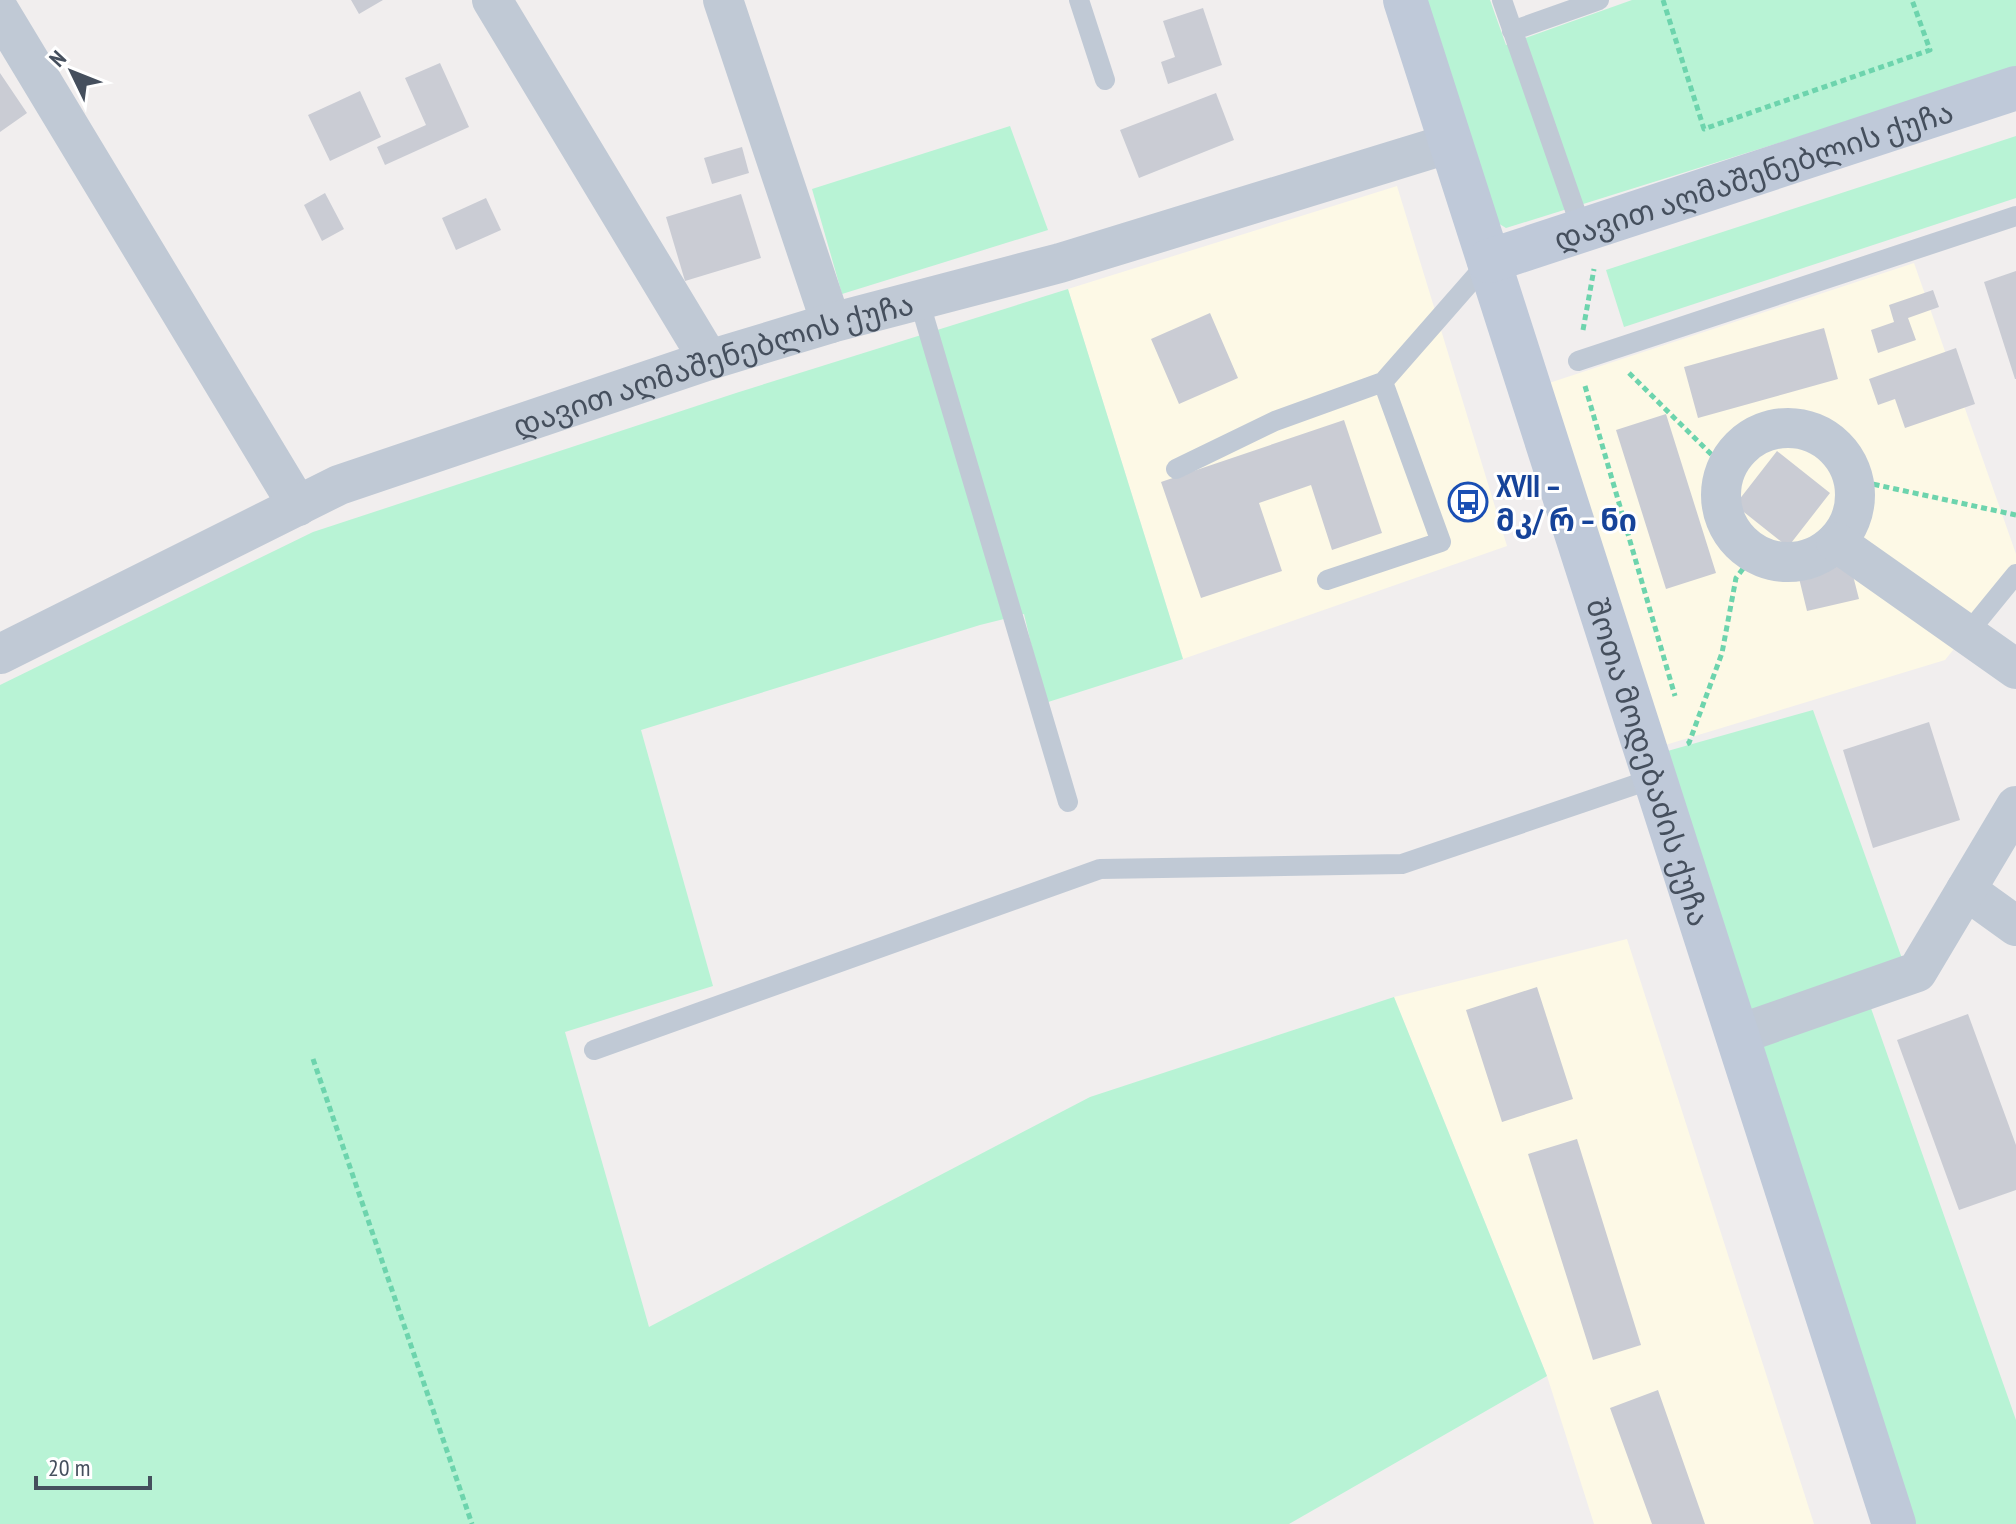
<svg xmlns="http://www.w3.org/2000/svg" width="2016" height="1524" font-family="'PT Sans Narrow','Noto Sans Georgian',sans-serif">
	<rect width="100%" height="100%" fill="#f1eeee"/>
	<path fill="#fdf9e6" d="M1397,186L1507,546L1183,659L1068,289Z
		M1914,263L2016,554V572L1945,660L1662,746L1546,384Z
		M1627,939L1814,1524H1594L1547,1376L1394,997Z"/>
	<path fill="#b8f3d5" d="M1408,0H1490L1506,45L1632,0H2016V69L1506,228L1470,206Z
		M1010,126L1048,230L842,294L812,189Z
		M2016,136V198L1624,327L1606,270Z
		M1068,289L1183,659L1045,703L1024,614L980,625L641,730L713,986L565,1032L649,1327L1090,1097L1394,997L1547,1376L1289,1524H0V685L313,532L736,393Z
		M1813,710L1909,978L1866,994L2016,1420V1524H1914L1664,752Z"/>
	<path fill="#caccd4" d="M351,0H383L359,14Z
		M1203,8L1222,65L1168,84L1161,62L1175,57L1163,21Z
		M440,63L469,127L385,165L377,147L426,125L405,78Z
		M0,73L27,113L0,132Z
		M360,91L381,137L330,161L308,115Z
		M1216,93L1234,140L1139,178L1120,130Z
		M742,147L749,173L712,184L704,158Z
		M325,193L344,229L322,241L304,205Z
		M741,194L761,258L685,281L666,217Z
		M486,198L501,230L456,250L442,218Z
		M2016,271V379H2015L1984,282Z
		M1933,290L1939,307L1908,318L1916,340L1878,353L1871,330L1894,322L1889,305Z
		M1210,313L1238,378L1179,404L1151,339Z
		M1824,328L1838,379L1698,418L1684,367Z
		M1956,348L1975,404L1905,428L1895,399L1878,405L1869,379Z
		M1666,414L1716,573L1666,589L1616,430Z
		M1344,420L1382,533L1332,550L1311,485L1259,503L1282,571L1201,598L1161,482Z
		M1777,451L1830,493L1788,547L1735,505Z
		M1849,560L1859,599L1807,611L1798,574Z
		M1929,722L1960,820L1873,848L1843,750Z
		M1537,987L1573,1099L1502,1122L1466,1010Z
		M1968,1014L2016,1145V1190L1959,1210L1897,1040Z
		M1577,1139L1641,1345L1593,1360L1528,1154Z
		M1658,1390L1705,1524H1652L1610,1408Z"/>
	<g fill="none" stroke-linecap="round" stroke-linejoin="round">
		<path stroke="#6dd4ad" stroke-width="5" stroke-dasharray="6 4" stroke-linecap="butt" d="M1663,0L1704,129L1930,50L1912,0
			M1583,330L1594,269
			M1629,373L1725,468
			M1585,386L1675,696
			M1854,480L2016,515
			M1687,744L1689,743L1722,653L1736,578L1754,554
			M313,1059L472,1524"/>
		<path stroke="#c0c9d5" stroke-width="20" d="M1079,0L1105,80
			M1502,0L1582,230
			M1512,31L1599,0
			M919,300L1068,802
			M1578,361L2016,216
			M1176,469L1275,421L1383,382L1489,261
			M1327,580L1441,542L1383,382
			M1967,634L2016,574
			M594,1050L1100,869L1402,864L1655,778"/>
		<g stroke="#c0c9d5" stroke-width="40">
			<path d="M492,0L709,360"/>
			<path d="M723,0L831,323"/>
			<path d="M0,12L298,506"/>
			<circle cx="1788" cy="495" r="67"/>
			<path d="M1836,542L2016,669"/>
			<path id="s1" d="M0,654L339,485L709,360L831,323L1060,263L1451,143"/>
			<path d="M1966,890L2016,926"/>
			<path d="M1737,1035L1917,972L2016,806"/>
		</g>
		<g stroke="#bfc9d9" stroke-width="44">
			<path id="s2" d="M1405,0L1894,1524"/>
			<path id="s3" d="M1489,261L2016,88"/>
		</g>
	</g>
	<defs>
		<symbol id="bus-ring" viewBox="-11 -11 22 22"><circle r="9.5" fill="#fff" stroke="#1a4fb4" stroke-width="1.5"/><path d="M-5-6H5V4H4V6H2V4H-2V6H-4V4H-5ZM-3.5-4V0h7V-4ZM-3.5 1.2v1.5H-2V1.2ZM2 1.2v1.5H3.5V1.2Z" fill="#1a4fb4"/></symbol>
	</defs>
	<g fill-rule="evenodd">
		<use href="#bus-ring" x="1446" y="480" width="44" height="44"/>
	</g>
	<g text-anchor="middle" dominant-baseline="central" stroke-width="6" stroke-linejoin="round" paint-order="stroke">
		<g font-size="30" fill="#454f5d" stroke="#fff">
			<text stroke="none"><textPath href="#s3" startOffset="278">დავით აღმაშენებლის ქუჩა</textPath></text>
			<text stroke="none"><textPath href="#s1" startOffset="772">დავით აღმაშენებლის ქუჩა</textPath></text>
			<text stroke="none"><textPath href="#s2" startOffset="800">შოთა მოდებაძის ქუჩა</textPath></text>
		</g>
		<g font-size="30" font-weight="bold" fill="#164399" stroke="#fff" text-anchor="start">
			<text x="1496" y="485">XVII –<tspan x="1496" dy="34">მკ/ რ – ნი</tspan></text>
		</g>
	</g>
	<g transform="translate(72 72) rotate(313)" stroke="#ffffff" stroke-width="6" paint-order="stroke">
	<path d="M0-6L14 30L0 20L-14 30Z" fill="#454f5d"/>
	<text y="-12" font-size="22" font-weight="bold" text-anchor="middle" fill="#454f5d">N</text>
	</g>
	<path d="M36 1476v12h114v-12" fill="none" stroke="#454f5d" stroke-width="4"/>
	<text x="48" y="1476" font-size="24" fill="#454f5d" stroke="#ffffff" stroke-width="6" paint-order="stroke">20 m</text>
</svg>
